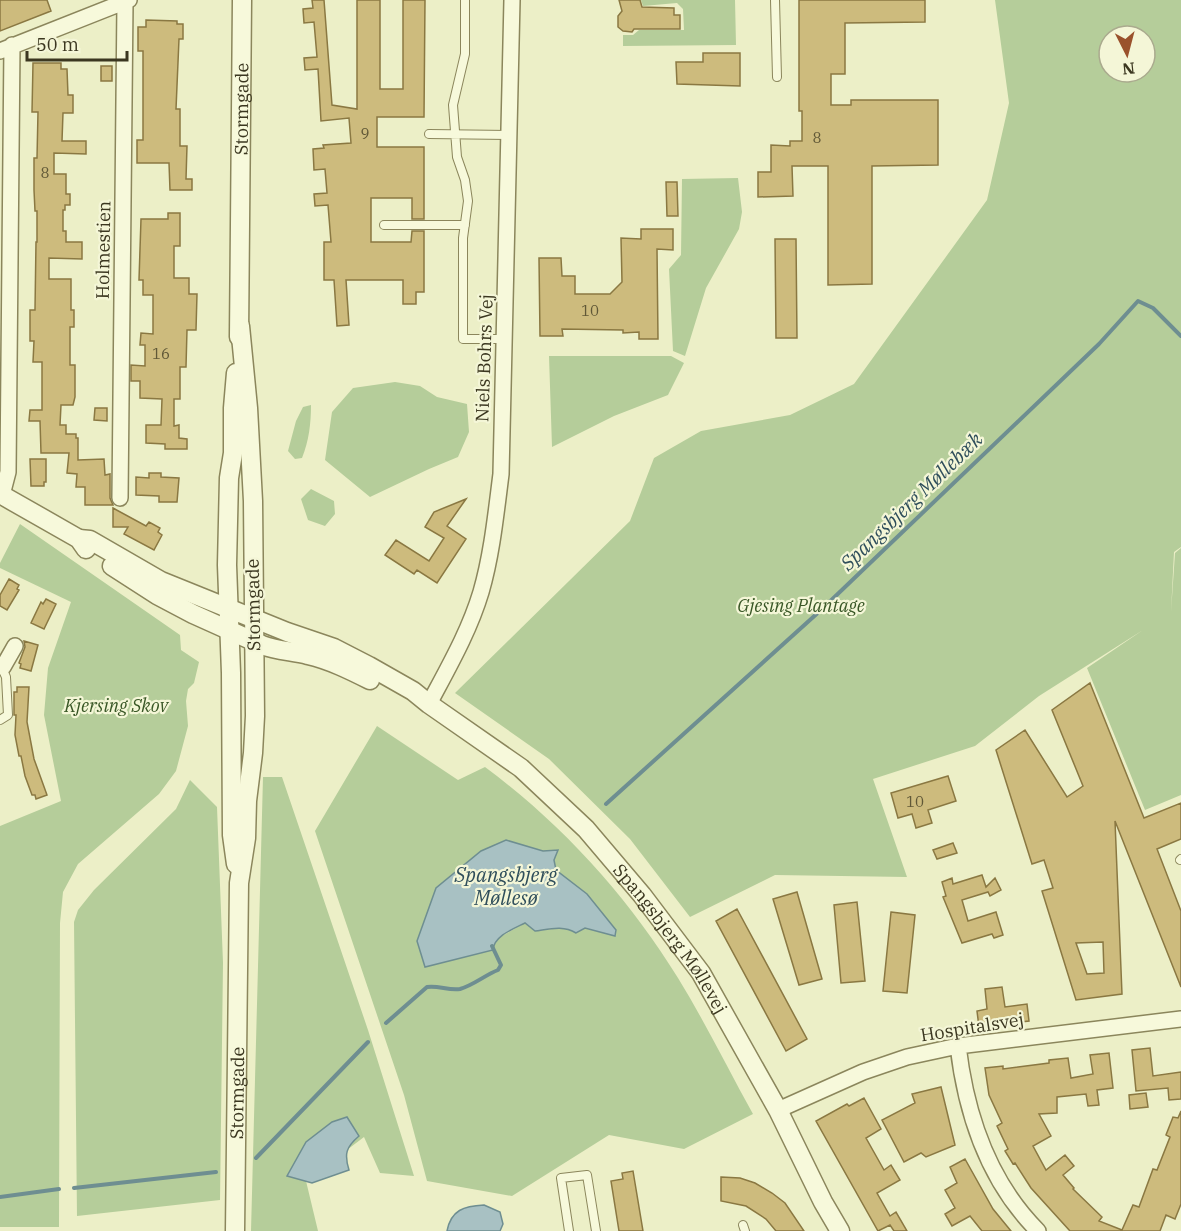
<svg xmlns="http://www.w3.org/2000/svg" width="1181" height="1231" font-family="'IBM Plex Serif',serif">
	<rect width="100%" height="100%" fill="#ecefc7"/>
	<path fill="#b5cd9a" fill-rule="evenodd" d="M641,0H735L736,45L623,46V35H633L639,30H684L683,9L677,3L643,6Z
		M995,0H1181V547L1174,552L1171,612L1175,553L1181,548V795L1145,810L1087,668L1143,630L1039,696L975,746L873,779L907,877L775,875L690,917L630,839L549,759L455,693L630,521L654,458L701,431L790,415L854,384L987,200L1009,103ZM1109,36H1145V72H1109Z
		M738,178L742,212L739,229L706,288L685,356L673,351L669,269L681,255L682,179Z
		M549,356H671L684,363L668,395L614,416L552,447Z
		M395,382L420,386L437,397L467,404L469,432L458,457L429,469L370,497L325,460L332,412L353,388Z
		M311,405C311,423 309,441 302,458L295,459L288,451L296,421L303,407Z
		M311,489L334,501L335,514L325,526L308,520L301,499Z
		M20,524L180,635L181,650L199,662L194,683L188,689L186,701L188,726L176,771L159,794L78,864L63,892L60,923L59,1227H0V826L61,801L44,715L48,668L71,602L0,568V563Z
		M377,726L458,780L485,767C562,824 628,897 678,978C705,1022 728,1069 753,1114L684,1149L609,1135L512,1196L427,1181L404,1095L315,831ZM506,840L543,851L554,861L556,870L587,894L593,929L561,928L535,931L525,923L500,937L493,944Z
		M263,777H282L368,1030L414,1176L380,1173L364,1137L306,1181L318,1231H251Z
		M190,780L217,807L223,963L220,1200L77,1216L74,922L78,910L94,890L176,809Z"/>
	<path fill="#a8c1c3" stroke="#6e8e91" stroke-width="1.5" d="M506,840L543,851L558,850L554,860L556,870L587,894L616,930L615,936L585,928L576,933C563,925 550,929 535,931L525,923C513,929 494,936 493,950L425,967L417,941L436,888L481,851Z
		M347,1117L359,1136C346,1147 344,1154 349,1170L312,1183L287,1176L306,1142L332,1122Z
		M484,1205L500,1212L503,1224L500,1231H447C451,1210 464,1206 484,1205Z"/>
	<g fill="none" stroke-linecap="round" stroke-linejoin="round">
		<path stroke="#6e8e91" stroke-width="4" d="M606,804L821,610L1099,344L1138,301L1153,308L1181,336
			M386,1023L427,987C438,985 449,991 460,989C474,985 485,975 498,970L501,965L492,946
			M256,1158L368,1042
			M74,1188L216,1172
			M0,1197L59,1189"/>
	</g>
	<path fill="#cdbb7d" stroke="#8a7842" stroke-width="1.5" fill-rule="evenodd" d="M0,0H47L51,11L0,31Z
		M312,0H324L332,105L357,109V0H380V89H403V0H425L424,117H377V147H424V219H412V198H371V242H411L412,231H424V292H416V304H403V280H346L349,325L337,326L334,280H324V242H331L328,205L315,206L314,194L327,193L325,169L314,170L313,149L324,148L323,145L351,143L349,118L321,121L318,69L305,70L304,58L317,57L314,22L304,23L303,9L313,8Z
		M619,0H640L642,7L674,8V15H680V29H634L632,32L623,31L618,27V16L622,11Z
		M799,0H925V22L845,23V74H831V105H851V100H938V165L872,166V284L828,285V166H792L793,196L758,197V172H771V145L790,146V141H802V111H799Z
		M146,20L177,21V24H183V39H179L176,109H180V146H187L186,179H192V190H170L169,163H137V140H143V51H138V27H146Z
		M703,53H740V86L677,84L676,62H703Z
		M33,63H61V69H67L68,95H73V113H63L62,141H86V154L54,153V174H66V194H70V205H65V210H63V231H66V242H82V259L49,258V279H71V310H74V327H70V365H75V397L73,405H61L60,425H66V434H76V438H78V460L104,459L105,475L110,474V498L113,505H85V487H76L77,474L67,473L69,453H41L40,421H29L30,410H42V362H33L34,341H30V310H35L36,242H37V211H35L34,190V158H37L38,112H32Z
		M101,66H112V81H101Z
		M666,182H677L678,216H667Z
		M168,213H180V246H174V278H189V294H197L196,330H187L186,367H180V399H174V426L179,425V438L187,439V449H165V444L146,443V425H161L162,399L140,398V381H131V365L145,366V345H140L141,333L153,334V295H143V280H139L141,219H168Z
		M641,229H673V250L657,249L658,339H639V332L623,333V330L562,329L563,336H540L539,258H561L562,276H575V294H610L622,282L621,238L641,239Z
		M775,239H796L797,338H776Z
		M95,408H107V421L94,420Z
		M30,459H46V482H44V486H31Z
		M149,473H161V477L179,478L177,502H159V496L136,495V477L149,478Z
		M466,499L447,526L466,539L437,583L417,570L414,574L385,555L396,540L429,561L444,538L425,527L434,512Z
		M113,508L146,526L149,522L160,528L158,532L162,535L154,550L124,534L128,527H113Z
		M9,579L19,585L17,589L19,590L7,610L0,606V595Z
		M46,599L56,604L44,629L31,623L41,602L43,604Z
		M24,641L38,645L31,671L20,668L21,664L19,663L25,647Z
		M1090,683L1144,818L1181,803V839L1157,849L1181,911V987L1115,821L1122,994L1076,1000L1042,891L1053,888L1044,860L1032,864L996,750L1025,730L1067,797L1083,786L1052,710ZM1103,942L1104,973L1087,974L1076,943Z
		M17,687H29L27,722L34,759L47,795L36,799L35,795H32L25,776L21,756H19L15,735L16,715H14V692H17Z
		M948,776L956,801L928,810L932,823L916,828L912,814L898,818L891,793Z
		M953,843L957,853L937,859L933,850Z
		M982,875L986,887L995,878L1001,890L990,896L988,892L962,900L968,921L996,912L1003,935L994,938L992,934L962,943L943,897L946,896L942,882L952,878L953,884Z
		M797,892L822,979L799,985L773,899Z
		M857,902L865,981L841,983L834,905Z
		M737,909L807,1039L786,1051L716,921Z
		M891,912L915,915L907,993L883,991Z
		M1002,987L1005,1007L1027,1004L1029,1021L979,1027L977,1011L987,1009L985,989Z
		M1150,1048L1153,1076L1181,1072V1099L1169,1100L1168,1088L1136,1091L1132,1050Z
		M1109,1053L1113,1088L1097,1090L1099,1105L1088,1106L1086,1094L1057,1097V1113L1039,1114L1051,1136L1033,1146L1046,1170L1065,1155L1074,1166L1063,1175L1074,1188L1073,1189L1102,1217L1099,1221L1122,1230L1133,1205L1139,1207L1153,1169L1157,1170L1170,1137L1166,1135L1173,1117L1178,1118L1181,1111V1204L1175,1219L1166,1215L1160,1231H1070L1031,1188L1015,1163L1013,1164L1005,1151L1008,1149L997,1126L1002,1123L989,1095L985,1068L1003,1066V1069L1049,1063V1060L1068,1058L1071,1078L1093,1074L1090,1055Z
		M941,1087L955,1145L926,1157L921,1153L904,1162L882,1120L915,1103L912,1094Z
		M1146,1093L1148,1107L1130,1109L1129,1095Z
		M864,1098L881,1129L866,1138L884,1170L891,1165L900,1180L877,1193L890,1216L896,1212L907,1231H894L890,1225L878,1231L816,1121L847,1104L849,1106Z
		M965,1159L993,1209L1011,1231H982L970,1216L952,1226L945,1214L955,1208L945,1190L957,1183L950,1167Z
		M633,1171L643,1231H619L611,1181L623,1179L622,1173Z
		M721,1177L740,1178L755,1183L772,1193L785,1203L804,1231H776L766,1219L746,1206L721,1201Z"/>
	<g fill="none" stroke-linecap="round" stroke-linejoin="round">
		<defs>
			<path id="service" d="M465,0V54L453,105L457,157L465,180L468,201L463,238V339H505
				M775,0L777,77
				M429,134L509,135
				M384,225H465
				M0,720L8,715L6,677L1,666
				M1180,860L1181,859
				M743,1225L745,1231
				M569,1231L561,1178L587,1175L596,1231"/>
			<path id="minor" d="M0,51L129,0
				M2,495L8,472L12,45
				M120,498L125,2
				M3,667L15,646
				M429,704C448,668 469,632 481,592C492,554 496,513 501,474L512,0
				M958,1046C966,1114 988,1181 1038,1231
				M778,1110L863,1072L907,1057L958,1046L1181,1019"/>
			<g id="tertiary">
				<path id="s1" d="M239,337L242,0"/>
				<path d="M236,373L233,408V453L229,478L227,565L231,673L232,835L236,864"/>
				<path d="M0,494L79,539L86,549"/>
				<path id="s2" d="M79,539L90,540L161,581L287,632L334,648L369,666L413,691L429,704L521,768L586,829L642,895L701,973L778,1110L823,1202L840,1231"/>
				<path d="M112,566L157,595L193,614L262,645C277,651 293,651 308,655C330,660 350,670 370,680"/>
				<path id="s3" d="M235,1231L239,883L246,838L247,801L253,753L255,716L253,501L248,408L240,326"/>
			</g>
		</defs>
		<use href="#service" stroke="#8b865c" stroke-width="10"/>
		<use href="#minor" stroke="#8b865c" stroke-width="18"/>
		<use href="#tertiary" stroke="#8b865c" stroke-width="21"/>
		<use href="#service" stroke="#f7f9db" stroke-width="8"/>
		<use href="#minor" stroke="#f7f9db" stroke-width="15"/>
		<use href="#tertiary" stroke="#f7f9db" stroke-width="18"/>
	</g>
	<g text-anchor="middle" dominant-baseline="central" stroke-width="4.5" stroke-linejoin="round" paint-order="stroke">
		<g font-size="15" fill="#605837">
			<text x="365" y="133">9</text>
			<text x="817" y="137">8</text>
			<text x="45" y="172">8</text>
			<text x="590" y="310">10</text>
			<text x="161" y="353">16</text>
			<text x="915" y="801">10</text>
		</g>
		<g font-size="18" fill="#3b3720" stroke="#f4f6d7">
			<text stroke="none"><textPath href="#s1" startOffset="228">Stormgade</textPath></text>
			<text transform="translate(103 250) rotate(-89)">Holmestien</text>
			<text transform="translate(484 358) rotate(-88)">Niels Bohrs Vej</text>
			<text transform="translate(253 605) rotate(-91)">Stormgade</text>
			<text stroke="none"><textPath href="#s2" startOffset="729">Spangsbjerg Møllevej</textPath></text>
			<text transform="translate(972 1027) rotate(-9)">Hospitalsvej</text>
			<text stroke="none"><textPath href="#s3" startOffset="138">Stormgade</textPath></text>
		</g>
		<g font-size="18" font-style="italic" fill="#395726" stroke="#f4f6d7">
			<text x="801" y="605">Gjesing Plantage</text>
			<text x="116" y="705">Kjersing Skov</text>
		</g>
		<g font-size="20" font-style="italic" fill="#2f4e5b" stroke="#f4f6d7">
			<text transform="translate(911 501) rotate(-44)">Spangsbjerg Møllebæk</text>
			<text x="506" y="874">Spangsbjerg<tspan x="506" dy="23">Møllesø</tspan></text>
		</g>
	</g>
	<g transform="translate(1127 54) rotate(174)"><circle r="28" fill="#f4f6d7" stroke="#aaaa8e" stroke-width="1.5"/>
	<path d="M0-4.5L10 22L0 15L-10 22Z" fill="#9a522c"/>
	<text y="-9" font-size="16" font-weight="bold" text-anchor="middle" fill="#3b3720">N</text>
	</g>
	<path d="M27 51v9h100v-9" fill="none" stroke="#3b3720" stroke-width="3"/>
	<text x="36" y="51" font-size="18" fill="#3b3720" stroke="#f4f6d7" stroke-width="4.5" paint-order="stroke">50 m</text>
</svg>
